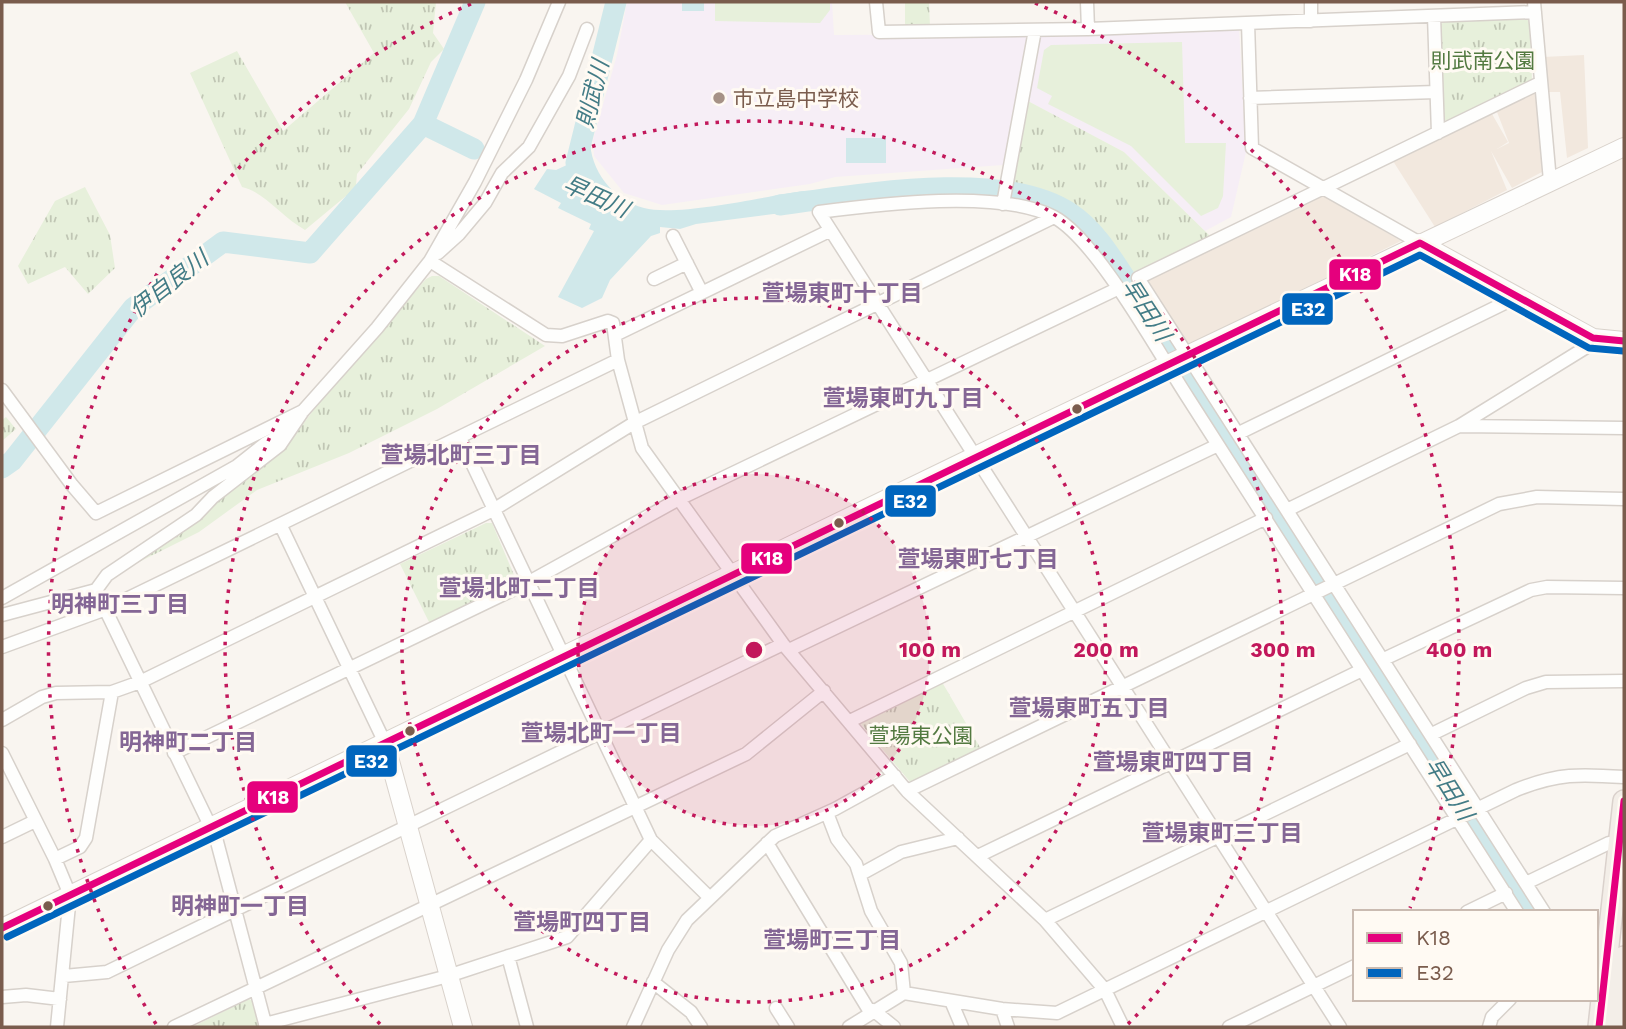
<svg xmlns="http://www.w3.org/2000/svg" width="1626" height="1029" font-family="'Work Sans','Noto Sans JP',sans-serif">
	<defs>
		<pattern id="grass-tufts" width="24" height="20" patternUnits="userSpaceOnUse" patternTransform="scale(1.75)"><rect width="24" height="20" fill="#e7f0db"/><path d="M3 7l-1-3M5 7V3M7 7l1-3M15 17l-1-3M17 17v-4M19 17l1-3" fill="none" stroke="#c0c6b4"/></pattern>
	</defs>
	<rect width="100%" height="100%" fill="#f9f5f0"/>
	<path fill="#f2e8de" d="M1584,55L1588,148L1567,158L1560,92H1546L1543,57Z
		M1536,89L1542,172L1512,188L1491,151L1507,190L1435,227L1393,161L1492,114L1508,142L1497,149L1509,143L1497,112Z
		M1322,195L1401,241L1185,347L1146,279Z"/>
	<path fill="#f6eef6" d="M627,2H832L834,35L1026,34L1029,39L1003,165L835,177L810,184L662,205L624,193L594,156L593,140L617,55Z
		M1239,27L1246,152L1231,217L1205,231L1124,152L1026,100L1037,40L1042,34Z"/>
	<path fill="url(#grass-tufts)" d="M345,2H436L433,33L444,49L431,62L409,109L357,174L355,196H346L305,230C283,218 263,191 242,187L190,73L237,51L283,131L374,53Z
		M905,2H929L930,27L905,28Z
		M1527,19L1530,23L1532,80L1448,122L1443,119L1440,25L1444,22Z
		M1026,100L1124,152L1210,236L1132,273C1098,218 1076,196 1010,185Z
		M85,187L110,235L115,268L88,294L65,267L28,284L18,266L55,201Z
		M432,276H439L545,346L437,409L349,453L257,490L199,532L135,564L284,449L322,399L426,279Z
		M6,417L16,429L2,441V420Z
		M486,523H492L517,582L430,624L400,564Z
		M942,682L981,749L911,783L860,723Z
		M249,999L253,1001L260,1027H192Z"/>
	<path fill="#e7f0db" d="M715,2H830V10L820,23L715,21Z
		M1182,42L1185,143H1226L1223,196L1218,208L1201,216L1131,146L1048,104L1052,96L1037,88L1044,50L1051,45Z"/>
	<path fill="#d0e8ea" d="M682,2H704V11H682Z
		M577,135L590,137C589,169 612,200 644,208C678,217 765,196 804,191L811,209L696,224L680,229L660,227V233L651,236L610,280L602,298L582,308L558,297L594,231L589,229L591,224L558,208L561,203L534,189L547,169L556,170L569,164Z
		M846,138H886V163H846Z"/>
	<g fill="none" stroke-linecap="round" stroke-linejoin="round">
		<path stroke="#d0e8ea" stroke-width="21" d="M423,124L474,149
			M576,163L616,2
			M780,205C856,195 1003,168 1070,213C1097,231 1113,260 1131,287L1527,912
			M2,468L12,461L133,308L223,242L310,253L423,124L475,2"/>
		<defs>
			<path id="street" d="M876,2L879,32L1088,29L1535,12
				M1087,2L1088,29
				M1311,2V21
				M1534,2L1550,181
				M1434,16L1438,133
				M1248,23L1252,148L1420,243
				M1540,83L1138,278L1544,912
				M1250,98L1436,92
				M1003,204L1035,30
				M673,236L702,293
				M438,253L459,234L485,203L502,173L529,147L569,76L587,29
				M430,261L546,335L562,336L608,321L613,323L618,360L642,448L783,644L907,791L1045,920L1105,990L1123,1027
				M654,279L687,263
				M615,335L829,231
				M2,390L72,485L96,513L303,411
				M1460,426L1624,428
				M1239,433L1517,297
				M460,438L651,840L710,898
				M1287,510L1459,426L1585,348L1593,338
				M281,526L385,743
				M2,598L237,466L266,443L288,431
				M2,615L96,590
				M2,647L106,609L618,360
				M789,650L1218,445
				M1384,659L1531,590L1547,587L1624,588
				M2,720L42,697L56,693L112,692L140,682L493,510L634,423L1054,217
				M850,721L1266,518
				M1432,734L1526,688L1546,682L1624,681
				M2,753L55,859L70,895L57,1027
				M174,753L529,582L679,499L1117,289
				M907,791L1499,504L1537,497L1624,499
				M827,813L837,839L856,864L871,911L901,963L904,993
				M2,837L35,821
				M767,843L870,1012
				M978,856L1362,670
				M55,859L80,847L86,838L112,692
				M861,874L901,852L958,838
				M1526,883L1609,843H1620
				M1467,912L1506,893
				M1045,920L1410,744
				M508,956L527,1027
				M64,976L107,972L783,644
				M653,982L691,1012L701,1027
				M2,997L26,995L60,999
				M951,1001L962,1027
				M776,1008L788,1027
				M1002,1009L1008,1027
				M873,1010L894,1027
				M265,1024L448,976L567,937L651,840
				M174,1027L746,754L824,691
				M266,1027L216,838L96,590L107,575L196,515L213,497L280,445L303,411L377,328L430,261L475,182L526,80L559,2
				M633,1027L668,950L687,920L754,856L775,836L835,809L895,776
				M849,1027L904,993L1002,1009L1057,1013L1516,790C1558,773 1580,774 1624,777
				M1229,1027L1355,966
				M1340,1027L819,212C879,204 1001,189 1054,217C1097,240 1159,354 1188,398C1298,569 1408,740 1517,912
				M1489,1027L1492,1017L1510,999"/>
			<path id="secondary" d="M1420,243L1593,338L1624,341
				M385,743L463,1027
				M2,928L975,456L1624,147"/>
			<path id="primary" d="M1599,1027L1624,801
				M1616,1027L1624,957"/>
		</defs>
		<use href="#street" stroke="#d7d1cb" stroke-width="15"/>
		<use href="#secondary" stroke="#d9d2cb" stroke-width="20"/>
		<use href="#primary" stroke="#dad1cc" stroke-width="24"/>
		<use href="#street" stroke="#fefefd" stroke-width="12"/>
		<use href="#secondary" stroke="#fefefd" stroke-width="18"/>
		<use href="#primary" stroke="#f3eee8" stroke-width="21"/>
		<defs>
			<path id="bus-1" d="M2,928L1420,243L1593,338L1624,341
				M1599,1027L1624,801"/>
			<path id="bus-2" d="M7,937L1420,255L1589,348L1623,351"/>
		</defs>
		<use href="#bus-1" stroke="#fffaf3" stroke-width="12"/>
		<use href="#bus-2" stroke="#fffaf3" stroke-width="12"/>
		<use href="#bus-1" stroke="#e5007d" stroke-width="7"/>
		<use href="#bus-2" stroke="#0065bd" stroke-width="7"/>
	</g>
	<circle cx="754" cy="650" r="176" fill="#c2185b" fill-opacity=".12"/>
	<g fill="none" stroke="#c2185b" stroke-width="3.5" stroke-dasharray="3.5 7">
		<circle cx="754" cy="650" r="176"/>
		<circle cx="754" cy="650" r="352"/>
		<path d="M380 1024A529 529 0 1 1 1128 1024"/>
		<path d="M156 1024A705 705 0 0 1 473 3M1035 3A705 705 0 0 1 1410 908"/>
	</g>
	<circle fill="#a69286" stroke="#fffaf3" stroke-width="2.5" cx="719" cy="98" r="7"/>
	<g fill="#7a5c4d" stroke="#fffaf3" stroke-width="2.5">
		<circle cx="1077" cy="409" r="6"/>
		<circle cx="839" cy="523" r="6"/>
		<circle cx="410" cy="731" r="6"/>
		<circle cx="48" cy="906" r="6"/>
	</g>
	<g text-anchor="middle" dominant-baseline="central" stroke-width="6" stroke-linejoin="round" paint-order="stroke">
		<g font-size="21" fill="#537a41" stroke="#fffaf3">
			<text x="1483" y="60">則武南公園</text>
			<text x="921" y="735">萱場東公園</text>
		</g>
		<g font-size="21" fill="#7a5c4d" stroke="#fffaf3" text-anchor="start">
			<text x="733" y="98">市立島中学校</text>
		</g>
		<g font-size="23" font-style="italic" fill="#437c86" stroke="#fffaf3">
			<text transform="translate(593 94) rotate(-76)">則武川</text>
			<text transform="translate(596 197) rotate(24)">早田川</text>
			<text transform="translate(169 284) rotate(-38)">伊自良川</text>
			<text transform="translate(1146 310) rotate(57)">早田川</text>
			<text transform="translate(1449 789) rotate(58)">早田川</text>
		</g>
		<g font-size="23" font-weight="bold" fill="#846695" stroke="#fffaf3">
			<text x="842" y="293">萱場東町十丁目</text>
			<text x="903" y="398">萱場東町九丁目</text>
			<text x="461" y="455">萱場北町三丁目</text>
			<text x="978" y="559">萱場東町七丁目</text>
			<text x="519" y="588">萱場北町二丁目</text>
			<text x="120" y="604">明神町三丁目</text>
			<text x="1089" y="708">萱場東町五丁目</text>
			<text x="601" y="733">萱場北町一丁目</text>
			<text x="188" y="742">明神町二丁目</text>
			<text x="1173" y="762">萱場東町四丁目</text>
			<text x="1222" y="833">萱場東町三丁目</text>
			<text x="240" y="906">明神町一丁目</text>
			<text x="582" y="922">萱場町四丁目</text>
			<text x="832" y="940">萱場町三丁目</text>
		</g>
	</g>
	<circle cx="754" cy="650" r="10" fill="#c2185b" stroke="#fffaf3" stroke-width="3.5"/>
	<g font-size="21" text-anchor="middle" font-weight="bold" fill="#c2185b" stroke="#fffaf3" stroke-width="6" stroke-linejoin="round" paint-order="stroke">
		<text x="930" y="657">100 m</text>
		<text x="1106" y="657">200 m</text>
		<text x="1283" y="657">300 m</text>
		<text x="1459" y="657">400 m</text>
	</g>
	<g stroke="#fffaf3" stroke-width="2.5">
		<rect x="1328" y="258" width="54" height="33" rx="7" fill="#e5007d"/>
		<rect x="1281" y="292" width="53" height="34" rx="7" fill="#0065bd"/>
		<rect x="884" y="484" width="53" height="34" rx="7" fill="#0065bd"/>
		<rect x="740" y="542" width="53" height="33" rx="7" fill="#e5007d"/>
		<rect x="345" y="744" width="53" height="34" rx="7" fill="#0065bd"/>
		<rect x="246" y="780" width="53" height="34" rx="7" fill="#e5007d"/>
	</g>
	<g font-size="19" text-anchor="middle" font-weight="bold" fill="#fff">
		<text x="1355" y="281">K18</text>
		<text x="1308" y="316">E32</text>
		<text x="910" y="508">E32</text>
		<text x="767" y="565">K18</text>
		<text x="371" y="768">E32</text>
		<text x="273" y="804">K18</text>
	</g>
	<rect width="1626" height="1029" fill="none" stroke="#7a5c4d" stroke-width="7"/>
	<rect x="1353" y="910" width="245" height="91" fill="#fffaf3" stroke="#cabbb1" stroke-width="2"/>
	<rect x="1367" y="933" width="35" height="10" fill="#e5007d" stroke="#cabbb1" stroke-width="2"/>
	<text x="1416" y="945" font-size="21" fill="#7a5c4d">K18</text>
	<rect x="1367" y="968" width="35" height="10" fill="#0065bd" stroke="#cabbb1" stroke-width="2"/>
	<text x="1416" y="980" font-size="21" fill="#7a5c4d">E32</text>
</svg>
